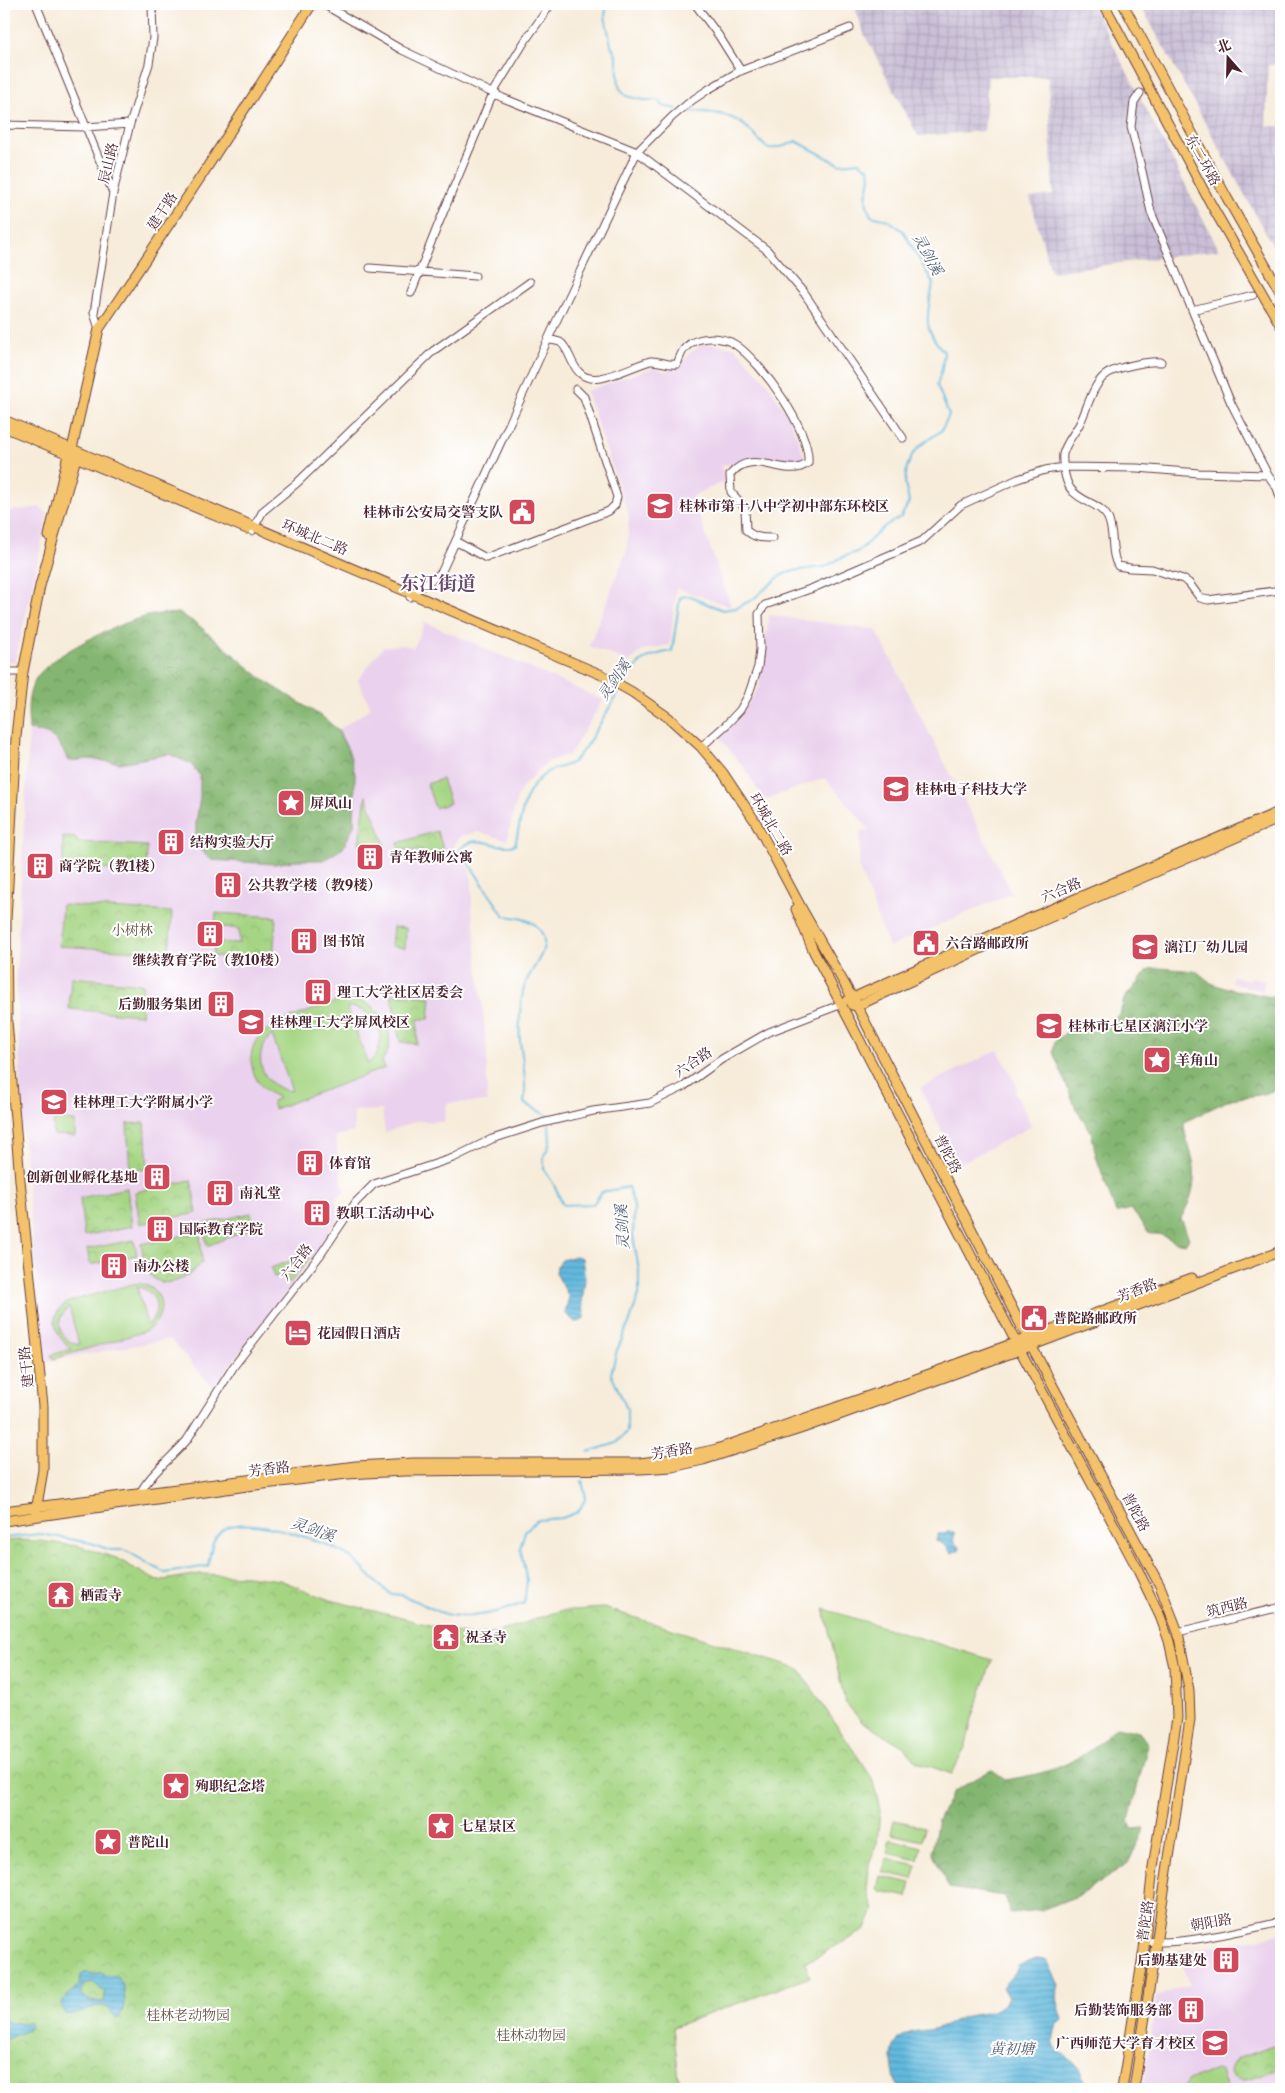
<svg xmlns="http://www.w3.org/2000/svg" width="1285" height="2093" font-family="'Libre Caslon Text','Noto Serif SC',serif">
	<defs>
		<pattern id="industrial-grid" width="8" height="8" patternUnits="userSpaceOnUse" patternTransform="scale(1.25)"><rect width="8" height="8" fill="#cabfd7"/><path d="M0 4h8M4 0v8" fill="none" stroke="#afa4b9"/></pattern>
		<pattern id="forest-crowns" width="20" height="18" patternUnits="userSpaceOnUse" patternTransform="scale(1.25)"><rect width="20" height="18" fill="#84b671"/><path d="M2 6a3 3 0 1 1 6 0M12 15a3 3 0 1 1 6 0" fill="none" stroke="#6e935d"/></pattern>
		<pattern id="park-crowns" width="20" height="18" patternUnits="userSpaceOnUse" patternTransform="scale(1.25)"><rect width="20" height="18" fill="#a5d583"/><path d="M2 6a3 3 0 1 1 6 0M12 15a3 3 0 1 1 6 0" fill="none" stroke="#90b671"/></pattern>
		<pattern id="water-rules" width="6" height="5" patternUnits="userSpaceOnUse" patternTransform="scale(1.25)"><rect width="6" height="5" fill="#62badf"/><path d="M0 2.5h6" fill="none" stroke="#5397b5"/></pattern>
	</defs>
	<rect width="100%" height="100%" fill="#fff"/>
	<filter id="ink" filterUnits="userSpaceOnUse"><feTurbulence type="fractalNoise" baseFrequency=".02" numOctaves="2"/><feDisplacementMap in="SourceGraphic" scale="10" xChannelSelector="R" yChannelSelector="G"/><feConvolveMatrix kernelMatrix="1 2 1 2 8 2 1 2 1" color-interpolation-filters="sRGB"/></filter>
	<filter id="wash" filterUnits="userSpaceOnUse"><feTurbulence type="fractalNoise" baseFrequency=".0096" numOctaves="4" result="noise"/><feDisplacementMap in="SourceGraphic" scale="20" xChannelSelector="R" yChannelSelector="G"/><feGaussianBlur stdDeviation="1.12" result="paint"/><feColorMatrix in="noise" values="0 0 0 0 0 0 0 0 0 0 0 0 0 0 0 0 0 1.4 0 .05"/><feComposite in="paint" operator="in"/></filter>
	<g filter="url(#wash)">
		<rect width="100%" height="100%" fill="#f7ecda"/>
		<path fill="#ead1ed" d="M705,343L735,347L768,384L789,418L805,458L791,464L762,456L721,466L726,481L692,496L731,607L676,588L670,645L643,650L629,662L589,646L627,550L629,515L586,391L654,367L665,372L679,367L690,353Z
			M40,507L48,514L15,662L4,660V512Z
			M769,615L876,630L1012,893L889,947L859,868L860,833L869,829L825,778L764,800L744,767L720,738L740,717L759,687Z
			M425,622L603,700L570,754L547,762L524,785L517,797L507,840L479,832L460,836L452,848L468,868L472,879V908L487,1052V1102L447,1103L444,1122L416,1121L385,1133L382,1110L354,1111V1132L335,1136L344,1192L335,1199L340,1215L302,1272L213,1387L170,1339L44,1362L22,1123L16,977L29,730L49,733L57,742L69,761L89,759L120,763L169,754L191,764L200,776V798L196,823L275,864L298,860H324L349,752L338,730L371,708L358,680L383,647L400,645L414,647Z
			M1233,976L1249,980L1250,977L1265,980L1263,991L1231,983Z
			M998,1050L1018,1088L1014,1091L1032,1126L959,1164L920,1088Z
			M1281,1934V2089H1143L1156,1997L1189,1984L1177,1952Z"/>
		<path fill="url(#industrial-grid)" d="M854,4H1092L1219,250L1051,272L1030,198L1053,195L1048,77H988L984,131L918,136L864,34Z
			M1140,4H1281V64L1268,65L1266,126H1281V261Z"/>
		<path fill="#a5d583" stroke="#787a57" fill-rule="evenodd" d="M442,779L450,803L435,808L427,784Z
			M354,999C382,1004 401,1036 382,1061L385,1068L274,1109L272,1101L279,1098C267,1093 257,1084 253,1071C242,1031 282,1021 310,1011C324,1006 339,999 354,999ZM347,1007C379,1006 392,1044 368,1064ZM272,1035L292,1091C263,1089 249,1055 272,1035Z
			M54,1120L75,1121V1136L53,1135Z
			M137,1283C165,1286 169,1316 146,1331L53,1359L51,1355L72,1349C52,1334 46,1310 74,1300ZM137,1287C157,1290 163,1312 147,1325ZM69,1307L79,1344V1345C60,1341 52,1320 69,1307Z
			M824,1609L992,1660L972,1719L966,1745L952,1774L917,1762L903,1746L862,1722L845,1702Z
			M894,1820L925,1827L922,1841L891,1834Z
			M890,1839L921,1847L918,1860L887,1853Z
			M886,1858L917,1865L913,1879L883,1872Z
			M880,1876L911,1883L907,1897L877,1890Z
			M1216,2070L1221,2072L1226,2086L1224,2089H1182L1188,2080Z"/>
		<path fill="url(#forest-crowns)" stroke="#676a4e" d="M179,613L197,624L265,681L324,718L338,730L349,752L355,774L354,825L343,848L324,860H298L275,864L211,860L196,846V823L200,798V776L191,764L169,754L120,763L89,759L69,761C56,739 56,734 29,730C28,711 26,700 34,682C46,655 124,620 153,615C161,613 171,614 179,613Z
			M1159,968L1196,971L1211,983L1221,987L1281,999V1088L1259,1095L1231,1099L1184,1122C1184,1135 1189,1144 1192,1157C1198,1178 1192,1199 1181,1218L1189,1239L1185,1244C1170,1243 1165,1232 1150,1234L1131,1209L1116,1213L1096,1156L1091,1131L1076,1109L1058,1064L1053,1052L1055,1041L1067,1032L1105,1026L1120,1015L1124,999L1149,969Z
			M1116,1727L1139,1732L1148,1744L1129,1820L1132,1829L1145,1828L1128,1863L1080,1895L1041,1910L1010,1913L1005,1896L949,1888L932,1851L938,1820L953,1792L991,1770L1005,1780C1056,1772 1080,1763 1116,1727Z"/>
		<path fill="url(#park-crowns)" stroke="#787a57" d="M366,796L385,845L359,843Z
			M437,831L445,854L399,849L398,843Z
			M63,837L76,838L77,842L147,846L146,872L63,866Z
			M62,905L172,912L169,953L59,946Z
			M216,913L276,917L273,960L213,956L214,942L239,943V929L215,926Z
			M393,927L406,928L405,948L391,946Z
			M71,977L143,984L141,1015L69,1009Z
			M391,994L431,997L429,1019H418L417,1044L400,1042Z
			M145,1123L148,1169L130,1170L127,1124Z
			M191,1180L197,1213L140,1224L135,1192Z
			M127,1188L132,1226L84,1236L80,1198Z
			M251,1213L254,1227L207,1246L203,1224Z
			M200,1232L202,1263C188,1278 161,1295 147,1270C143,1264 143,1252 141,1244Z
			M134,1240L137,1255L90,1265L87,1249Z
			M306,1255L309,1259L289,1284L285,1274L274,1277L271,1268Z
			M19,1540L40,1541L78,1546L116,1558L157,1581L200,1574L247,1576L280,1580L327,1599L472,1636L498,1632L559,1611L604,1608L798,1668L872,1778L880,1809L877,1843L869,1864L867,1890L874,1910L865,1930L805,1963L810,1977L673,2027L679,2078L678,2089H4V1541Z
			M1276,2045L1281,2058V2067C1267,2072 1241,2089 1230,2074L1231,2066L1237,2059Z"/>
		<path fill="url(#water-rules)" stroke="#566c85" fill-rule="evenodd" d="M576,1256L582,1258L585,1280L582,1301L585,1317L581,1321L575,1322L565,1313L569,1297L556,1273L557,1265L562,1260Z
			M949,1531L955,1534L953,1541L959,1547V1550L951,1553L946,1546L936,1540L938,1534H945Z
			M1036,1959L1047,1960L1059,1985L1056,1996L1063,2020L1057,2025C1047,2052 1061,2049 1075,2064C1081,2070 1082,2076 1086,2082L1085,2084L1055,2083L1046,2089H898C893,2071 884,2044 907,2034C915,2030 926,2031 934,2029C945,2026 956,2019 967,2016C982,2013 999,2013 1008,1998L1002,1987L1016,1972L1018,1966Z
			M87,1972L94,1975L102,1972L104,1975L117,1976C127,1987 127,2005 119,2018H116L107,2007C91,2002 81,2017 65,2014L61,2004C65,1996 72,1991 79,1986L81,1975ZM93,1982L105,1993L104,2002L90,2001L82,1995V1988L84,1984Z
			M4,2020L11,2023H30L31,2026L28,2030L4,2040Z"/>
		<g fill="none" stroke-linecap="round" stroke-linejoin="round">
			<path stroke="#62badf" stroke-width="2" d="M607,4L605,16L611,45L617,58L619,87L626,96L644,100H659L663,106L677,109
				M624,684C639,660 644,656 672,651L680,597L691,596L700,601L723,610L736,608L752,600L780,576L791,571L825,567L840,558L859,551L885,526L901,517L909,502L905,483L907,467L912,455L922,444L941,431L949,415L937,385L942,369L944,352C920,326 928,315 933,283L903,231L888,220L871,216C859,190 874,188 869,169L859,162L839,164L796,141L785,146L769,149C759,142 753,132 744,125C724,110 707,114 684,110
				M548,1119V1116L524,1103C527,1082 523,1063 520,1042C519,1026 520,1007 523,992C525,973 550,954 543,936C537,919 520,918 504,916L460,850C476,830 495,851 515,845C522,818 521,792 546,773C554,767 567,767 574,761C590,745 607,710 620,690
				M549,1124L550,1143L544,1156V1169L553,1183L563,1205L593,1204L602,1192L628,1187L634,1206L633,1236L639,1270V1294L630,1321L617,1350L611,1374L627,1409V1431L617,1443L588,1452
				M4,1538L40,1534L91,1543L110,1550H125L165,1573L208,1566C210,1553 212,1536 224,1529C249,1514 328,1542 350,1557C364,1567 376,1586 390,1593C393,1595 397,1594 401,1595C417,1600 433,1612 450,1615C474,1619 501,1612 524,1603L527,1581L520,1548L525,1531L537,1520L562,1518L578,1512L586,1498L582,1481"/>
		</g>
	</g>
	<g filter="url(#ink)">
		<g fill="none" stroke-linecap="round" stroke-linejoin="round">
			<defs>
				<path id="minor" d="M36,4L113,193
					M323,4L402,50L503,98L637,152L767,250L804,293L903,438
					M695,4L719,36L741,71
					M1140,93L1134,102L1131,127L1142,171L1151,212L1192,310
					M4,125L85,127L130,124
					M370,268L475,276
					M411,293L438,225L493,93L525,41L551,4
					M1253,295L1192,310L1231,403L1268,475
					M99,329L94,313L113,193L130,124L149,64L153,38L152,4
					M548,340C552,340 557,341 560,342C573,350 570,383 601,378C617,375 634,366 650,361C660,360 667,366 677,364C680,358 681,351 686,347C698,335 722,336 736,345C762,363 811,431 808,463C786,481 753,445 730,475L731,492L745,508L746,530C754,538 762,538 773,538
					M1161,362C1148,361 1113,367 1103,377C1092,388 1088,406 1081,421C1076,432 1066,442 1063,454C1062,463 1065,480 1070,488C1079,502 1101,503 1108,518C1115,534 1110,554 1118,566L1130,568L1152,569L1183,579L1189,583L1200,598L1208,600L1281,590
					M252,531L263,511L297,483L433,351L530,282
					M457,542L486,558L609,511L615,505L617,497L584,397L576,389
					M410,597L412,593L441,573L555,324L637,152L672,117L691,101L709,89L738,72L850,28
					M4,672H23
					M701,747L726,725L740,710L748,696L758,667L760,649L759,614L765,605L813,588L922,541L961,505L1018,479L1045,470L1064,467L1137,468L1199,473L1268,475L1277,488L1281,500
					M138,1497C148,1475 172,1458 187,1440L234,1366L321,1254L356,1202L374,1184L453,1158L492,1139L542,1123L593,1111L650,1103L683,1087L722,1059L769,1032L842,1004
					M1178,1632L1281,1607
					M1145,1941C1181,1946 1244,1930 1281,1922"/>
				<path id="major" d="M1104,4L1212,206L1281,326
					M1123,4L1227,198L1281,293
					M4,420L602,675L632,692L669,718L701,747L723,773L755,821L803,911L857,1006L1031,1345L1160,1586L1178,1632L1189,1690L1190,1719L1134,2089
					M4,427L247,529
					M49,536L68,455L72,449L99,329L204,172L312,4
					M796,909L813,950L1020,1350L1136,1566L1160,1616L1169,1641L1175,1668L1177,1718L1153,1867L1144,1949L1122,2089
					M848,1000L1021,922L1281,811
					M852,1005L857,1006L1023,929L1281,818
					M4,1511L356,1466L413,1463H639L672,1459L717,1449L883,1391L1192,1278
					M36,1511L43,1470V1406L20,1180L7,1021L6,920L16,737L23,672L40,586L76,458L74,454
					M4,1521L247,1486L347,1474L405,1471L641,1469L672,1467L703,1460L800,1429L1020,1350L1281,1251"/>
			</defs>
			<use href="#minor" stroke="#643e45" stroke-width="9"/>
			<use href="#major" stroke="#643e45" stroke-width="11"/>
			<use href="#minor" stroke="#fff" stroke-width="7"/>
			<use href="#major" stroke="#f3c26a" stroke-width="9"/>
		</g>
	</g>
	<defs>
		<symbol id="school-square" viewBox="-11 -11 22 22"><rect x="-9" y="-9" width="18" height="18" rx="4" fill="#d1495b" stroke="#fff"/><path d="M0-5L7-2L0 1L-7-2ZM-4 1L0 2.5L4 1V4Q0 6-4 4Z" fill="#fff"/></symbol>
		<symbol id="civic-square" viewBox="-11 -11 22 22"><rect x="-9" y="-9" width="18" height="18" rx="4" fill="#d1495b" stroke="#fff"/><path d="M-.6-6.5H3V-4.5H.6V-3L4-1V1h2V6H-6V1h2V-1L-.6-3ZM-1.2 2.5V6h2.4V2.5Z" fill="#fff"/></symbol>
		<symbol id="university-square" viewBox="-11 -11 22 22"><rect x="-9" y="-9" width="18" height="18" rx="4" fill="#d1495b" stroke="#fff"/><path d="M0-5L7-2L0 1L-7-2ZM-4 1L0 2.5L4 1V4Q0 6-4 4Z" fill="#fff"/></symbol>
		<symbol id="sight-square" viewBox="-11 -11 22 22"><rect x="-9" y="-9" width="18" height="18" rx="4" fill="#d1495b" stroke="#fff"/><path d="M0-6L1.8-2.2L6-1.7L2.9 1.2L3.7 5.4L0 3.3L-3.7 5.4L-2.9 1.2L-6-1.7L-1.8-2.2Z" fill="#fff"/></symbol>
		<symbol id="building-square" viewBox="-11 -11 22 22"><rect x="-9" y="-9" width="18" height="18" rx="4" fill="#d1495b" stroke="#fff"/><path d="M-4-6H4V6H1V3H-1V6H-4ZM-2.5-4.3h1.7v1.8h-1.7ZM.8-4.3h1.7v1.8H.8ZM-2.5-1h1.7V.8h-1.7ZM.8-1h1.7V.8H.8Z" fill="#fff"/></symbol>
		<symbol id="hotel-square" viewBox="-11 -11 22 22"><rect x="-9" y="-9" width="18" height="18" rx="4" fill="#d1495b" stroke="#fff"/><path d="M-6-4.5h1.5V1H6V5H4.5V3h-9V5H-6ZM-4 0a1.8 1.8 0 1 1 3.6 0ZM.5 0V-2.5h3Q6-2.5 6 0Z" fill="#fff"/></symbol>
		<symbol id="temple-square" viewBox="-11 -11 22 22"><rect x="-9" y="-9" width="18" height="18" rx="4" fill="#d1495b" stroke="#fff"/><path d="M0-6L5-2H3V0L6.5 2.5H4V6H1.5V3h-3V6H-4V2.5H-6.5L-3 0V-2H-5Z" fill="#fff"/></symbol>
	</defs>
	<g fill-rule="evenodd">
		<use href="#school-square" x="644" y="490" width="32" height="32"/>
		<use href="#civic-square" x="506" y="496" width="32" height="32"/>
		<use href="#university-square" x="880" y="773" width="32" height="32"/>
		<use href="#sight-square" x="275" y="787" width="32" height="32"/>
		<use href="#building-square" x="155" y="826" width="32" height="32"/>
		<use href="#building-square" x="354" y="841" width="32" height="32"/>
		<use href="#building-square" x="24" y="850" width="32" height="32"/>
		<use href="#building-square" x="212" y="869" width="32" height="32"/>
		<use href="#building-square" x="194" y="918" width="32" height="32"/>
		<use href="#building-square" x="288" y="925" width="32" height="32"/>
		<use href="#civic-square" x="910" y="927" width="32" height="32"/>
		<use href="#school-square" x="1129" y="931" width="32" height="32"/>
		<use href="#building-square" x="302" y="976" width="32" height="32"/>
		<use href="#building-square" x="205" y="988" width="32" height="32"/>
		<use href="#university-square" x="235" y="1006" width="32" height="32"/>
		<use href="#school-square" x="1033" y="1010" width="32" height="32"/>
		<use href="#sight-square" x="1141" y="1044" width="32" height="32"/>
		<use href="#school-square" x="38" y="1086" width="32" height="32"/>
		<use href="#building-square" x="294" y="1147" width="32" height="32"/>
		<use href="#building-square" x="141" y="1161" width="32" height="32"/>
		<use href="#building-square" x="204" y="1177" width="32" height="32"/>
		<use href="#building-square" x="301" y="1197" width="32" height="32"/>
		<use href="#building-square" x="144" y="1213" width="32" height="32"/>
		<use href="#building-square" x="98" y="1250" width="32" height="32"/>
		<use href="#civic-square" x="1018" y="1302" width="32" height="32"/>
		<use href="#hotel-square" x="282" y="1317" width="32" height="32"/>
		<use href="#temple-square" x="45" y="1579" width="32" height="32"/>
		<use href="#temple-square" x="430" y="1621" width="32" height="32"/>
		<use href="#sight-square" x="160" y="1770" width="32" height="32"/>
		<use href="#sight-square" x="425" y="1810" width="32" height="32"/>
		<use href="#sight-square" x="92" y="1826" width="32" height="32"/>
		<use href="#building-square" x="1210" y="1944" width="32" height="32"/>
		<use href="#building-square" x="1175" y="1994" width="32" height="32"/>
		<use href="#university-square" x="1199" y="2027" width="32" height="32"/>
	</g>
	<g text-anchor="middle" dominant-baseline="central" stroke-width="4" stroke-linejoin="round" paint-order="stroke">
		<g font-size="14" fill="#4a1f2b" stroke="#fff">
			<text transform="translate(1203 160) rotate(61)">东二环路</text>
			<text transform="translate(108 163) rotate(-76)">辰山路</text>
			<text transform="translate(162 211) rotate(-56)">建干路</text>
			<text transform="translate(315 537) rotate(23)">环城北二路</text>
			<text transform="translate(771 824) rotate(60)">环城北二路</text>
			<text transform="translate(1061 890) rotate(-23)">六合路</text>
			<text transform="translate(693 1062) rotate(-34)">六合路</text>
			<text transform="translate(948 1154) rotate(63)">普陀路</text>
			<text transform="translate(296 1262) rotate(-52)">六合路</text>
			<text transform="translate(1137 1290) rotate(-21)">芳香路</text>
			<text transform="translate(26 1367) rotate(-96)">建干路</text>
			<text transform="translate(672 1451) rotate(-9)">芳香路</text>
			<text transform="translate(269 1469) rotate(-7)">芳香路</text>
			<text transform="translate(1136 1512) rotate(62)">普陀路</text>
			<text transform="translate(1227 1607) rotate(-14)">筑西路</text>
			<text transform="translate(1145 1921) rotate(-82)">普陀路</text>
			<text transform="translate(1211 1922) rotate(-10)">朝阳路</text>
		</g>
		<g font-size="14" font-weight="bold" fill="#4a1f2b" stroke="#fff" text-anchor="start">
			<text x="679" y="506">桂林市第十八中学初中部东环校区</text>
			<text x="503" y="512" text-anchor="end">桂林市公安局交警支队</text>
			<text x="915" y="789">桂林电子科技大学</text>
			<text x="310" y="803">屏风山</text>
			<text x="190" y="842">结构实验大厅</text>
			<text x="389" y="857">青年教师公寓</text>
			<text x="59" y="866">商学院（教1楼）</text>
			<text x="247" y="885">公共教学楼（教9楼）</text>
			<text x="323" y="941">图书馆</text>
			<text x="945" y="943">六合路邮政所</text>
			<text x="1164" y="947">漓江厂幼儿园</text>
			<text x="210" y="960" text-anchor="middle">继续教育学院（教10楼）</text>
			<text x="337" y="992">理工大学社区居委会</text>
			<text x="202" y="1004" text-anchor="end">后勤服务集团</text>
			<text x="270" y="1022">桂林理工大学屏风校区</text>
			<text x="1068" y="1026">桂林市七星区漓江小学</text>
			<text x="1176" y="1060">羊角山</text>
			<text x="73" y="1102">桂林理工大学附属小学</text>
			<text x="329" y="1163">体育馆</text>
			<text x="138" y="1177" text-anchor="end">创新创业孵化基地</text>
			<text x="239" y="1193">南礼堂</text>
			<text x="336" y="1213">教职工活动中心</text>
			<text x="179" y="1229">国际教育学院</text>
			<text x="133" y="1266">南办公楼</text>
			<text x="1053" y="1318">普陀路邮政所</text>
			<text x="317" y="1333">花园假日酒店</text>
			<text x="80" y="1595">栖霞寺</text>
			<text x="465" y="1637">祝圣寺</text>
			<text x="195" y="1786">殉职纪念塔</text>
			<text x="460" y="1826">七星景区</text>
			<text x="127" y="1842">普陀山</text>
			<text x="1207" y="1960" text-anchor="end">后勤基建处</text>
			<text x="1172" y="2010" text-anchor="end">后勤装饰服务部</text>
			<text x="1196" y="2043" text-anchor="end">广西师范大学育才校区</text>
		</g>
		<g font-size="14" fill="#655645" stroke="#fff">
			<text x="132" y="930">小树林</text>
			<text x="188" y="2015">桂林老动物园</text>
			<text x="531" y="2035">桂林动物园</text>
		</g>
		<g font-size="15" font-style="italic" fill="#545d73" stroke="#fff">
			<text transform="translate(928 254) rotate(61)">灵剑溪</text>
			<text transform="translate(614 680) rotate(-55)">灵剑溪</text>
			<text transform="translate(622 1227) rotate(-93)">灵剑溪</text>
			<text transform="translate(313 1529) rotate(19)">灵剑溪</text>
			<text x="1012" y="2048">黄初塘</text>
		</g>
		<g font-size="19" font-weight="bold" fill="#6d4a6d" stroke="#fff">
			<text x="438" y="583">东江街道</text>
		</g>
	</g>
	<rect width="1285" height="2093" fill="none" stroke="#fff" stroke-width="20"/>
	<g transform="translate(1228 58) rotate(340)" stroke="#ffffff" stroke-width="4" paint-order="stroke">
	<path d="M0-4L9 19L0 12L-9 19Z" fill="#4a1f2b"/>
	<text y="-8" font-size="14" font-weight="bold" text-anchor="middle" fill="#4a1f2b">北</text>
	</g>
</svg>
